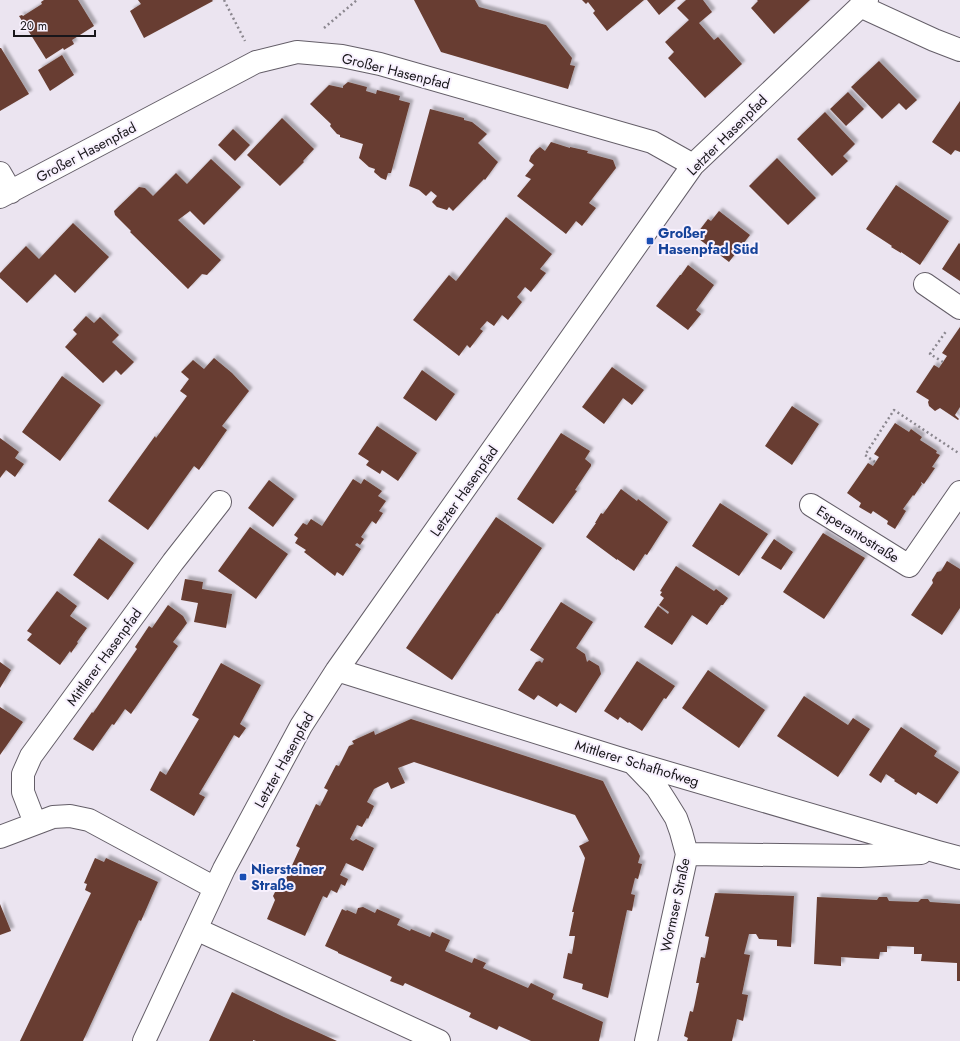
<svg xmlns="http://www.w3.org/2000/svg" width="960" height="1041" font-family="Jost,sans-serif">
	<defs>
		<filter id="shadow"><feDropShadow dx="3.5" dy="-3.5" stdDeviation="1" flood-color="#0004"/></filter>
	</defs>
	<rect width="100%" height="100%" fill="#ebe4f0"/>
	<path fill="#683e31" filter="url(#shadow)" d="M44,0H78L94,26L72,40L74,44L64,50L63,48L46,59L19,16L22,15L23,16L42,4L41,2Z
		M138,0H212L213,1L144,38L130,11L141,4Z
		M414,0H475L479,7L546,25L572,58L570,65L575,66L568,89L441,52Z
		M582,0H644L607,31L593,13L595,11L588,2L586,4Z
		M647,0H676L659,15Z
		M686,0H703L712,12L699,23L714,40L718,37L742,64L705,98L668,58L674,52L665,42L689,20L677,8Z
		M757,0H810L774,34L751,8L758,1Z
		M0,48H1L29,94L0,111Z
		M62,55L74,75L50,91L38,70Z
		M879,61L917,100L906,110L899,103L882,119L851,87Z
		M348,82L367,87L366,91L376,94L377,90L400,96L399,100L410,103L391,173H388L386,180L381,178L374,172L375,169L369,167L359,158L363,144L340,137V135L337,134L330,126L331,124L310,104L329,85L343,88V86Z
		M848,92L864,109L846,126L830,109Z
		M960,101V152L955,150L951,155L932,142Z
		M430,109L464,118V120L472,122L487,134L478,143L498,162L485,180L484,179L453,211L449,207L447,210L437,207L432,202L437,196L431,191L426,196L419,190L409,186Z
		M825,112L855,144L843,156L848,161L832,176L797,139Z
		M282,118L314,149L303,161L304,162L280,186L247,155Z
		M233,129L250,145L235,161L218,145Z
		M551,142L570,148V147L588,151L587,153L613,160L616,168L589,203L596,208L582,226L576,221L566,234L517,196L531,179L525,176L534,165L529,161L531,156L536,150L540,147L545,151Z
		M777,158L816,198L788,225L749,186Z
		M211,159L241,187L204,225L190,211L178,220L221,260L207,275L202,274L188,289L130,232L131,231L115,215L114,211L139,187L145,188L153,196L176,173L187,184Z
		M896,185L949,221L920,265L901,252V253L891,247L892,246L866,229Z
		M719,211L750,235L729,262L695,236L708,219L711,221Z
		M506,217L552,254L540,269L546,273L531,292L525,287L517,297L522,302L508,320L502,315L494,326L487,321L480,329L483,331L470,348L467,345L459,356L413,320L449,275L456,281Z
		M73,223L109,257L75,293L55,274L27,303L0,278V273L26,246L39,259Z
		M959,243L960,244V281L942,269Z
		M688,265L714,285L696,310L701,314L688,330L656,306L680,275H681Z
		M86,316L94,323L100,317L119,335L112,342L134,362L121,375L116,370L103,383L65,347L77,334L73,330Z
		M960,327V407L955,415L959,419L958,420L940,408L935,411L929,406L928,402L929,400L916,392L934,365L939,368L947,356L942,353Z
		M214,358L232,373L249,391L222,426L227,430L199,470L194,466L148,530L108,501L155,436L156,438L187,396L180,391L189,379L181,372L193,360L204,369Z
		M612,367L644,390L632,405L623,398L604,424L582,407Z
		M422,370L455,394L436,421L403,398Z
		M62,376L101,405L60,461L22,432Z
		M792,406L819,424L792,465L765,446Z
		M895,423L909,432L911,429L922,437L920,440L937,451L936,453L940,455L932,467L935,468L924,484L921,482V483L922,484L914,496L913,495L903,509L906,511L895,529L887,524L888,521L873,511L871,514L859,507L861,503L847,493L868,463L873,466L879,457L874,454Z
		M377,426L417,453L398,481L382,470L380,474L366,465L369,461L358,454Z
		M561,433L590,451L585,459L591,464V466L575,490L577,491L553,524L517,499Z
		M0,438L19,452L15,458L24,464L15,477L6,470L0,478Z
		M353,479L361,484L364,479L382,491L378,496L386,501L379,511L383,513L376,524L372,521L361,537L364,539L360,545L357,543L355,545L361,549L343,576L337,572L335,576L304,552L306,550L295,543L298,538L294,535L303,523L307,525L311,519L322,526Z
		M269,480L294,499L273,527L248,508Z
		M621,489L637,501L638,499L668,522L647,555L645,554L634,571L617,559V560L586,537L596,523H595L601,513L603,514Z
		M720,503L768,534L739,576L692,546Z
		M496,517L542,548L498,614L497,613L452,680L406,648Z
		M250,527L288,554L256,599L218,571Z
		M823,533L865,558L824,619L783,592Z
		M99,538L134,563L108,600L73,575Z
		M774,539L793,552L781,570L761,558Z
		M947,561L960,569V608L942,635L911,615L933,583L932,580L937,572L941,571Z
		M676,566L714,591L716,589L728,598L723,605H721L707,625L692,615L672,645L644,627L658,606L668,614L669,612L659,605L664,598L660,595L662,592L660,591Z
		M185,579L203,582L202,589L232,594L226,628L194,622L198,603L181,600Z
		M57,591L77,606L70,616L87,628L77,642L78,643L71,653L70,651L60,665L27,640L32,634L27,631Z
		M561,602L593,622L576,648L585,654L587,662L589,660L599,666L601,674L576,713L560,703L557,707L538,695L534,700L518,690L536,662L540,661L542,663L544,659L530,650Z
		M168,605L183,616L187,623L173,642L178,646L131,714L125,709L114,725L112,724L93,751L73,739L92,712L93,713L137,649L135,647L149,626L152,628Z
		M637,661L675,686L666,699L664,698L642,731L629,722L628,723L620,717L618,720L604,711Z
		M0,662L11,670L0,688Z
		M221,663L261,685L240,724L246,728L239,738L234,735L199,794L205,797L194,816L150,790L160,771L166,775L199,719L192,715Z
		M708,670L765,710L739,748L682,708Z
		M804,696L848,725L853,718L870,729L838,777L777,736Z
		M0,707L23,722L0,755Z
		M411,719L603,781L640,856L638,863L642,864L638,879L635,878L631,894L635,895L632,911L627,910L608,998L582,989L583,984L563,978L568,953L572,954L575,936H569L574,912H572L585,858L579,846L589,841L575,815L414,762L398,768L405,783L391,789L388,782L374,789L367,802L374,806L368,819L367,818L362,827L357,825L350,839L353,841L356,839L374,848L363,871L346,863L340,875L348,879L345,886L341,884L337,893L331,890L327,898L323,896L305,936L267,919L275,900L273,896L279,884L283,885L300,848L296,846L316,804L320,806L328,790L324,788L336,765L339,766L349,746L354,744L352,741L374,731L375,735Z
		M901,727L937,751L934,756L959,772L937,804L918,792L916,795L894,781L895,780L886,774L881,783L869,775Z
		M95,858L104,862L106,858L158,882L141,921L139,920L83,1041H20L91,893L85,890L87,884L84,883Z
		M715,893L794,896L791,947L777,946V940L759,939L756,934H749L744,954L750,955L742,994L748,995L743,1021L737,1019L732,1041H687L688,1038L684,1036L690,1011L693,1012L699,983H696L701,957L705,958L709,937L705,936Z
		M817,897L877,900L879,897H887L889,901L918,902L921,899H928L930,902L960,904V981H957V963L921,961L922,954H914V947L887,946V952H880L879,959L856,958L841,957V966L814,964Z
		M0,904L11,931L0,935Z
		M363,907L375,913L377,909L400,919L397,925L410,931L411,929L430,937L432,932L450,940L445,951L472,963L474,958L486,963L483,968L528,988L531,983L554,994L552,999L603,1022L599,1041H531L499,1026L497,1030L469,1017L471,1013L405,983L403,986L390,981L392,977L338,953V952L325,946L342,909L346,911L347,910L356,914L358,908Z
		M232,992L284,1017L337,1041H256L253,1040V1041H209Z"/>
	<g fill="none" stroke-linecap="round" stroke-linejoin="round">
		<defs>
			<path id="minor" d="M860,6L934,40L960,50
				M0,173L11,192
				M0,197L256,62L297,52L342,56L380,64L652,142L693,165
				M925,284L960,308
				M811,505L909,566L960,492
				M337,670L631,762L938,852L960,858
				M632,762L657,788L666,802L676,818L681,832L687,854L646,1041
				M35,823L23,792V774L31,756L173,562L220,502
				M0,837L53,817L70,816L89,820L215,888
				M687,854L860,856L921,853
				M196,929L439,1041
				M144,1041L224,869L301,726L337,670L693,165L867,0"/>
		</defs>
		<use href="#minor" stroke="#645e68" stroke-width="24"/>
		<path stroke="#8b878f" stroke-width="2.5" stroke-dasharray="2 3" stroke-linecap="butt" d="M224,0L245,41
			M324,28L357,0
			M943,362L930,354L947,330
			M875,462L865,455L894,410L960,454"/>
		<use href="#minor" stroke="#fff" stroke-width="22"/>
	</g>
	<g fill="#1a4fb4" stroke="#f8f1fe" stroke-width="1.5">
		<rect x="646" y="237" width="8" height="8" rx="2"/>
		<rect x="239" y="873" width="8" height="8" rx="2"/>
	</g>
	<g text-anchor="middle" dominant-baseline="central" stroke-width="4" stroke-linejoin="round" paint-order="stroke">
		<g font-size="14" fill="#18161a" stroke="#f8f1fe">
			<text transform="translate(396 71) rotate(14)">Großer Hasenpfad</text>
			<text transform="translate(727 135) rotate(-45)">Letzter Hasenpfad</text>
			<text transform="translate(86 152) rotate(-28)">Großer Hasenpfad</text>
			<text transform="translate(464 491) rotate(-55)">Letzter Hasenpfad</text>
			<text transform="translate(858 534) rotate(32)">Esperantostraße</text>
			<text transform="translate(104 657) rotate(-54)">Mittlerer Hasenpfad</text>
			<text transform="translate(284 760) rotate(-61)">Letzter Hasenpfad</text>
			<text transform="translate(637 763) rotate(17)">Mittlerer Schafhofweg</text>
			<text transform="translate(675 905) rotate(-78)">Wormser Straße</text>
		</g>
		<g font-size="14" font-weight="bold" fill="#164399" stroke="#f8f1fe" text-anchor="start">
			<text x="658" y="233">Großer<tspan x="658" dy="16">Hasenpfad Süd</tspan></text>
			<text x="251" y="869">Niersteiner<tspan x="251" dy="16">Straße</tspan></text>
		</g>
	</g>
	<path d="M14 30v6h81v-6" fill="none" stroke="#18161a" stroke-width="2"/>
	<text x="20" y="30" font-size="12" fill="#18161a" stroke="#f8f1fe" stroke-width="3" paint-order="stroke">20 m</text>
</svg>
